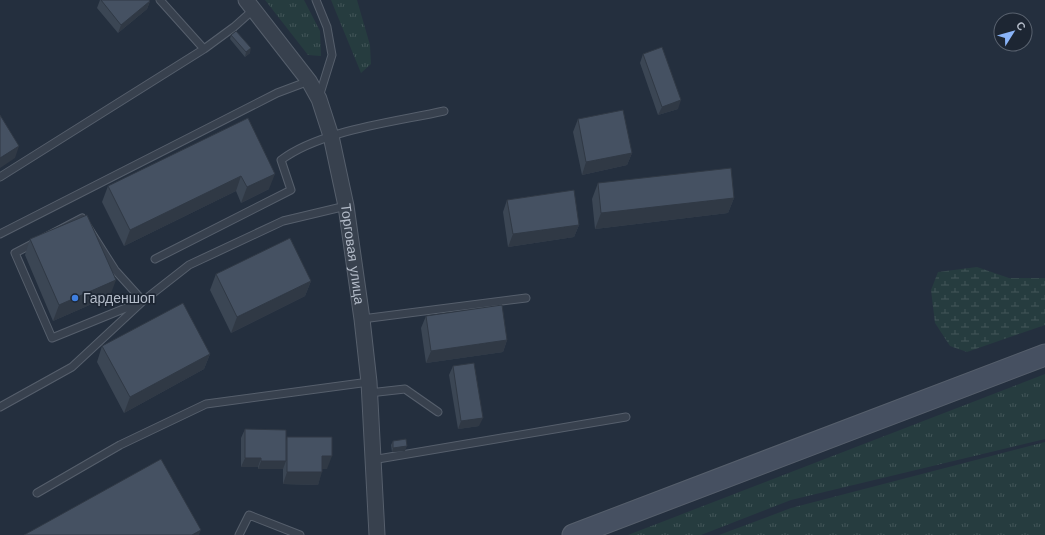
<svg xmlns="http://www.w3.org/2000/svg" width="1045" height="535" font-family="'Work Sans',sans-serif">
	<defs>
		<pattern id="grass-tufts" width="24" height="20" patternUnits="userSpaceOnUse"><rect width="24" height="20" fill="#263c3f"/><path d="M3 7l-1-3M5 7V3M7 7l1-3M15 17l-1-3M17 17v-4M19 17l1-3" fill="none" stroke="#435659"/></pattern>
		<pattern id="wetland-marsh" width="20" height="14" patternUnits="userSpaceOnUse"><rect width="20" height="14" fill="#263c3f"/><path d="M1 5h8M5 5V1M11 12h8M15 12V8" fill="none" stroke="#435659"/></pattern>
	</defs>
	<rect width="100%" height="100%" fill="#242f3e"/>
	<path fill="url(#grass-tufts)" d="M265,0H304L320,31L321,56L308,55Z
		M331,0H357L370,45L371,64L361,73Z
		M1045,374V439L791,500L701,535H628Z
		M1045,442V535H719L791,508Z"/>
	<path fill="url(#wetland-marsh)" d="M977,267L1009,278H1045V325L967,352L950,346L935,323L931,290L938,272Z"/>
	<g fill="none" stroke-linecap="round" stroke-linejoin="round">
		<defs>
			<path id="service" d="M160,0L204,49
				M316,0L327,27L332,55L319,97
				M0,177L204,49L234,27L253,10
				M82,218L115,270L143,301L52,338L15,253Z
				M0,234L277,93L309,81
				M155,259L291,190L281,160C321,130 395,122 444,111
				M362,319L526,298
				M369,393L405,389L438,412
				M0,407L72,367L143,301L189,265L283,221L346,206
				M372,460L626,417
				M37,493L120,445L206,404L369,382
				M239,535L249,515L300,535"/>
			<g id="minor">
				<path id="s1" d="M246,0L309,81L319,99L331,136L346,206L362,319L369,382L377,535"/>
			</g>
			<path id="secondary" d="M573,535L1045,355"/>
		</defs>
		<use href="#service" stroke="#565f6c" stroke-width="9"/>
		<use href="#minor" stroke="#565f6c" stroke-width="17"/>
		<use href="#secondary" stroke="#565f6c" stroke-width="23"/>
		<use href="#service" stroke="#38414e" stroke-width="7"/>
		<use href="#minor" stroke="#38414e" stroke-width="15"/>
		<use href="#secondary" stroke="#465061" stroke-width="21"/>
	</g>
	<path fill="#3b4654" d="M100,0H149L150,1L147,9L118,33L97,8Z
		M231,35L250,53L245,57L230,39Z
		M643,54L678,109L658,115L640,63Z
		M248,118L269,189L241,203L236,191L124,246L102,202L108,186Z
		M578,119L632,153L627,165L582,175L573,132Z
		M598,183L734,198L728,213L595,229L592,199Z
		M507,200L579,225L574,237L508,247L503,212Z
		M30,239L110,296L53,321L25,255Z
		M216,274L311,281L305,296L231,333L210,290Z
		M426,316L507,340L503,352L426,363L421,328Z
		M102,346L210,354L204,369L124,413L97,362Z
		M453,366L479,426L458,429L449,375Z
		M245,429L286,441L287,437L327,469H322L318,485L283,484V469H258V467H241V438Z
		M393,441L405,451L392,452L391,445Z"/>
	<path fill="#303945" d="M150,1L147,9L118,33L121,25Z
		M251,48L250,53L245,57L246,52Z
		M681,100L678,109L658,115L662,107Z
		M19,146L15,158L0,168V158Z
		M632,153L627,165L582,175L586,162Z
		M275,174L269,189L241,203L247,187Z
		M241,176L236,191L124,246L130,230Z
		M734,198L728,213L595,229L601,213Z
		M579,225L574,237L508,247L513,234Z
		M116,280L110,296L53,321L59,305Z
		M311,281L305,296L231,333L237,317Z
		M507,340L503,352L426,363L431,351Z
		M210,354L204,369L124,413L130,397Z
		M483,418L479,426L458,429L461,421Z
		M407,446L405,451L392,452L393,448Z
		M322,456H332L327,469H318Z
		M245,458H261L258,467H241Z
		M261,461H286L283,469H258Z
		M287,472H322L318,485L283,484Z
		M201,530L199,535H192Z"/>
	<path fill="#455162" stroke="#303945" d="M101,0H149L150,1L121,25Z
		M236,31L251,48L246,52L231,35Z
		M662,47L681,100L662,107L643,54Z
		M623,110L632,153L586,162L578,119Z
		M0,115L19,146L0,158Z
		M248,118L275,174L247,187L241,176L130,230L108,186Z
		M731,168L734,198L601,213L598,183Z
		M574,190L579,225L513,234L507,200Z
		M87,215L116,280L59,305L30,239Z
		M290,238L311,281L237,317L216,274Z
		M183,303L210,354L130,397L102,346Z
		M502,305L507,340L431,351L426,316Z
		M474,363L483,418L461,421L453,366Z
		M245,429L286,430V461H261V458H245Z
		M287,437H332V456H322V472H287Z
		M406,439L407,446L393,448V441Z
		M161,459L201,530L192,535H24Z"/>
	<circle fill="#3f7fe0" stroke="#1d2633" stroke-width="1.5" cx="75" cy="298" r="4"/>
	<g text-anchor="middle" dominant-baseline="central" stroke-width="3.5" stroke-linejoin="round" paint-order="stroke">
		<g font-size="14" fill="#b4bcc9" stroke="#1d2633">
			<text stroke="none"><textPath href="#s1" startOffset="282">Торговая улица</textPath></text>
		</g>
		<g font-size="14" fill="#b4bcc9" stroke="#1d2633" text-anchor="start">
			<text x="83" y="298">Гарденшоп</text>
		</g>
	</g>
	<g transform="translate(1013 32) rotate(53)"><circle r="19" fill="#1d2633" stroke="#59626f"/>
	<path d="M0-3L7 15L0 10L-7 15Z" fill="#8ab4f8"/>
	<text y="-6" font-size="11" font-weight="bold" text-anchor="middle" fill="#b4bcc9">С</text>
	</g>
</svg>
